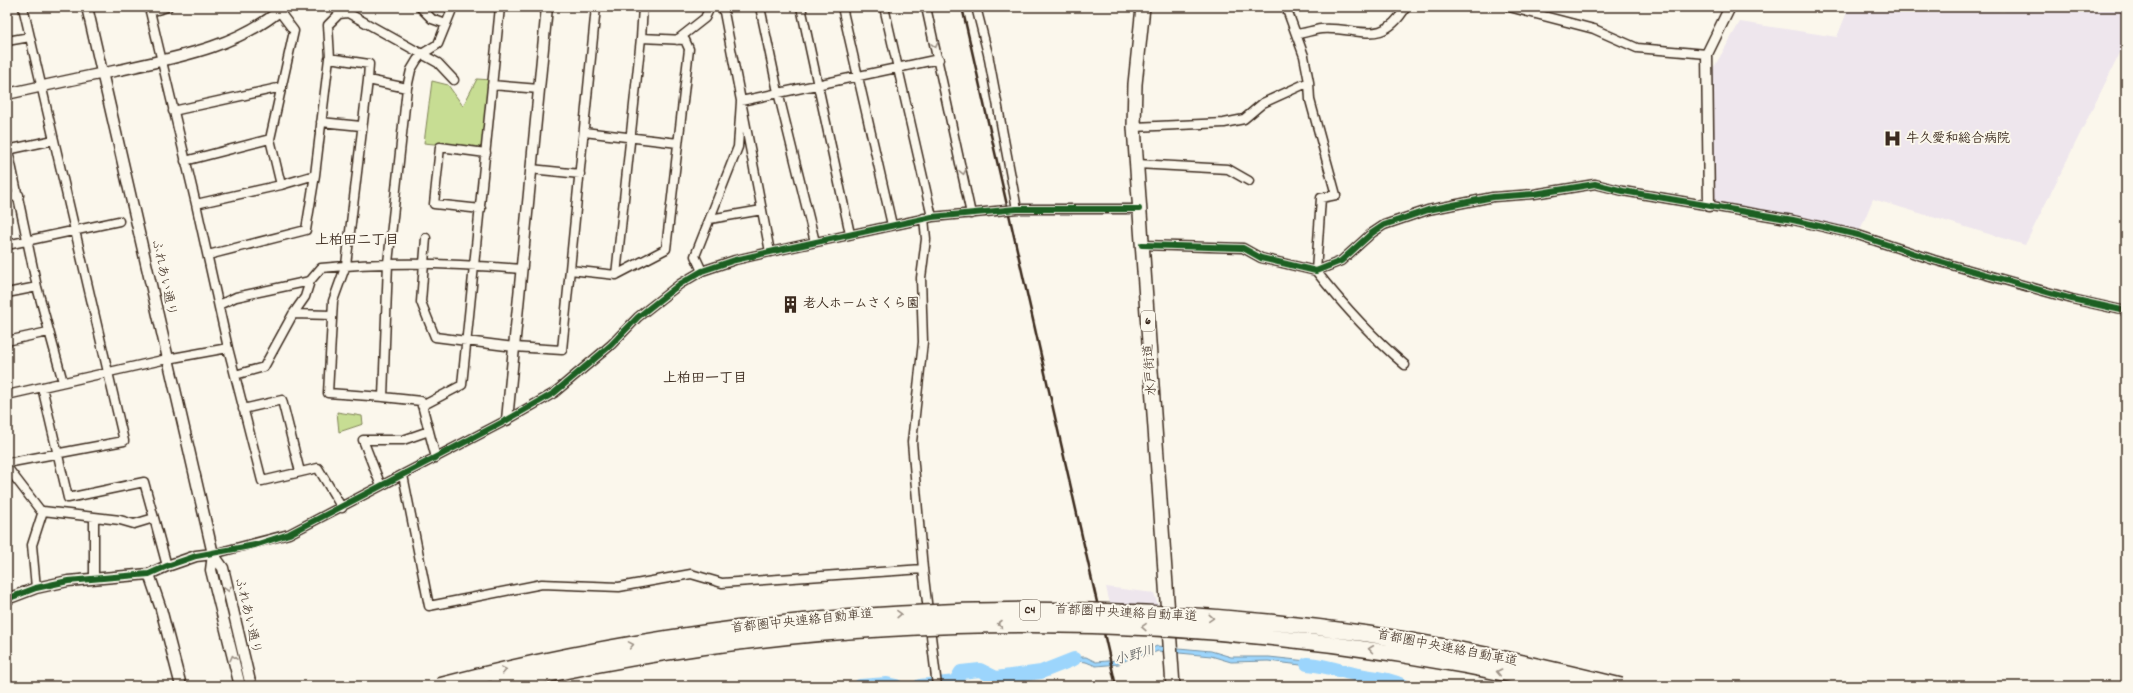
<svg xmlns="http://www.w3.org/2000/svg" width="2133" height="693" font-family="Dekko,'Klee One',sans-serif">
	<rect width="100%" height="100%" fill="#fbf7ec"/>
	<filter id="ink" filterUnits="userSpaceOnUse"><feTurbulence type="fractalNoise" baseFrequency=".025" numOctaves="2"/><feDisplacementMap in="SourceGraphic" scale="8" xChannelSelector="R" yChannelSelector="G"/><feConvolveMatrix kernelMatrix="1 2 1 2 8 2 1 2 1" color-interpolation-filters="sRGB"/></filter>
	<g filter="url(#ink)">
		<path fill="#eee6ed" d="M1849,7H1978L2004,12L2006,7H2126V41L2025,245L1873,199L1858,235L1709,206L1707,79L1740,22L1837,37Z
			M1106,587L1154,593L1159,608L1110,604Z"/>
		<path fill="#c7dd93" stroke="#818458" d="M477,79L492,80L486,145L482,149L424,143L432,81L448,85L463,106Z
			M337,412L362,416L363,424L339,432Z"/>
		<path fill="#9cd5fc" stroke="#7591a3" d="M1157,646L1211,651L1231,657H1269L1326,663L1325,668L1268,661L1231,662L1211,656L1158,651L1148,655L1138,654L1119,664L1096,666L1086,662L1076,661L1058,668L1056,663L1075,657H1086L1096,662L1118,660L1137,650H1148Z"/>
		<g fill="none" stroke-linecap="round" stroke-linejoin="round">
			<path stroke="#9cd5fc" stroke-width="14" d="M1307,664C1322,665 1335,669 1350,673C1368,678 1387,677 1404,686
				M860,686L887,684L896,686
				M920,686L955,682L961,672L980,670L996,678L1041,672L1074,659"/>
			<defs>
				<path id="minor" d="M149,7L196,204L228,348L262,481L318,468L342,508
					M420,7L432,19L446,24
					M723,7L770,252
					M760,7L778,92L815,242
					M801,7L850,234
					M842,7L892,225
					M884,7L932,217
					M926,7L971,214
					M976,7L988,54L1017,209
					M1286,7L1304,56L1309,82L1310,100L1336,195L1321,198L1316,271C1343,305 1372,337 1405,365
					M1509,7L1594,29L1637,48L1707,54
					M279,11L294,31L270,139L281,185
					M150,12L168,7
					M1297,34C1305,33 1313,30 1321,29C1359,26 1381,49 1406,7
					M677,40L705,18L710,7
					M7,41L30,37
					M330,58L328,25L339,14L348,13L438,63L454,80
					M368,80L346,265L333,301L328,393L383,397
					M492,85L539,89
					M173,111L282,87
					M321,122L361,126
					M1134,127L1224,123L1244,119L1263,103L1309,82
					M584,132L678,143
					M7,150L54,140
					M8,150L37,287L63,382
					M185,161L270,139
					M1137,164L1228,169L1249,181
					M531,169L580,174
					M7,198L19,195
					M196,204L281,185L315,175L329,58L369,64L368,80L407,88
					M481,209L434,204L440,147L486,153
					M924,218L926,239L921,278L923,342L912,442L923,569L937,686
					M710,219L762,210
					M426,238L421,302L435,337L514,347L562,350L596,7
					M7,245L119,221
					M1142,245L1243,248L1261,258L1316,271L1341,261L1372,233L1384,225L1428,210L1493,197L1534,194L1595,184L1623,191L1793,220L1858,235L1934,260L2072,299L2126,311
					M208,255L306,230L315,175
					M570,270L616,275L666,249L689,49L685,40L641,38L643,7
					M702,271L695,256L738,147L741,101L939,59
					M616,275L641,38
					M7,293L37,287
					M219,305L236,297L310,281L321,268C387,261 454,263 521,269
					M293,314L332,315
					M7,341L48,332
					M235,375L264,367L293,314L305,297L310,281
					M42,387L68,498L144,482L154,518
					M7,395L167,359L228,348
					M422,406L462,385L500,7
					M243,409L282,400L300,472
					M436,458L421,401L383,397L388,263L407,88L411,70L417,60L422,54L438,44L453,7
					M7,463L124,441L23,7
					M7,467L40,510L43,511L120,520L134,524L154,518L167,566
					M403,475L429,606L542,584L619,587L691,574L722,583L923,569
					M381,486L363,440H403L429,431
					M213,554L289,534L507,420L554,393L611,345L638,317L680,284L702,271L735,260L770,252L932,217L1017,209H1139
					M94,579V517
					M36,588L32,545L43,511"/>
				<path id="tertiary" d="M87,7L213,554L223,568L251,686
					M7,94C43,86 79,78 114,71C174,58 237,48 284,7
					M1709,206L1707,54L1730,7
					M507,420L547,7
					M213,554L211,570L240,686
					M149,574L161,609L181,686
					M7,599L36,588L68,581L149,574L167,566L196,556L213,554"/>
				<path id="trunk" d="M1143,7L1135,84L1134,127L1173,686"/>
			</defs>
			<use href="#minor" stroke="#3b2a1e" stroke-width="11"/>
			<use href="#tertiary" stroke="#3b2a1e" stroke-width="13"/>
			<use href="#trunk" stroke="#3b2a1e" stroke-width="16"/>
			<use href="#minor" stroke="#fbf7ec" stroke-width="8"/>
			<use href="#tertiary" stroke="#fbf7ec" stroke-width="10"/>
			<use href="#trunk" stroke="#fbf7ec" stroke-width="13"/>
			<path stroke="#3b2a1e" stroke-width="2.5" d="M962,7L1116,686"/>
			<defs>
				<path id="motorway-bridge" d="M439,686C741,607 1059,590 1368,634C1453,647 1537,665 1621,686
					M497,686C847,602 1214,606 1565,686"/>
			</defs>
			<use href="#motorway-bridge" stroke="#3b2a1e" stroke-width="18" stroke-linecap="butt"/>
			<use href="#motorway-bridge" stroke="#fbf7ec" stroke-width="15"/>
			<defs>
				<path id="cycleway" d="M1142,245L1243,248L1261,258L1316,271L1341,261L1372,233L1384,225L1428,210L1493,197L1534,194L1595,184L1623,191L1793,220L1858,235L1934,260L2072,299L2126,311
					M7,599L36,588L68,581L149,574L167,566L196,556L255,545L289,534L507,420L554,393L611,345L638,317L680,284L702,271L735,260L770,252L932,217L1017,209H1139"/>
			</defs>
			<use href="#cycleway" stroke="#fbf7ec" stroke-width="8"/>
			<use href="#cycleway" stroke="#1b5e20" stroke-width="6"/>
		</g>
		<defs><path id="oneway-chevron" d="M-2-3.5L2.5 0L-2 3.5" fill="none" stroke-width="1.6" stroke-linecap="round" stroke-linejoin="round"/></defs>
		<g stroke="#9b9085">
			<use href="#oneway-chevron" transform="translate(935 45) rotate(76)"/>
			<use href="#oneway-chevron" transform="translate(963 172) rotate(78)"/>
			<use href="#oneway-chevron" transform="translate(228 589) rotate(77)"/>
			<use href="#oneway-chevron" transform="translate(899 614) rotate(-2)"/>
			<use href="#oneway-chevron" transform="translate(1211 618) rotate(4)"/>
			<use href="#oneway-chevron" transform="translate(1000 624) rotate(180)"/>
			<use href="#oneway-chevron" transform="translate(1144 627) rotate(-178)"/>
			<use href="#oneway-chevron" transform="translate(631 645) rotate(-10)"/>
			<use href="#oneway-chevron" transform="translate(1371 649) rotate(-172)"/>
			<use href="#oneway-chevron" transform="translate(233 658) rotate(-104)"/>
			<use href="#oneway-chevron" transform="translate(504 670) rotate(-13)"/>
			<use href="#oneway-chevron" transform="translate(1499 672) rotate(-168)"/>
		</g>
	</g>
	<defs>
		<symbol id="hospital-bare" viewBox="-9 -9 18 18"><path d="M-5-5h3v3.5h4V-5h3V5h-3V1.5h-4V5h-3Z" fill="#3b2a1e" stroke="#fbf7ec" stroke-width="2.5" paint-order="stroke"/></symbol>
		<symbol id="building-bare" viewBox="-9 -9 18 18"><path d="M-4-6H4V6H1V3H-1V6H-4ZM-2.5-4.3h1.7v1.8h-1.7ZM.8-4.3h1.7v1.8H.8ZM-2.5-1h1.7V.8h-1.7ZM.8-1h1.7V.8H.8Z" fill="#3b2a1e" stroke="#fbf7ec" stroke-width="2.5" paint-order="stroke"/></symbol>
	</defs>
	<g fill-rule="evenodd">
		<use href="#hospital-bare" x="1880" y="126" width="25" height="25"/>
		<use href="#building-bare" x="778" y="292" width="25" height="25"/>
	</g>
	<g text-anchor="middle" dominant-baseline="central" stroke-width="4" stroke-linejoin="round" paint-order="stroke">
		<g fill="#fbf7ec" stroke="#75685c" stroke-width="1">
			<rect x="1141" y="311" width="14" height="20" rx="3"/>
			<rect x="1020" y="600" width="20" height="20" rx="3"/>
		</g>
		<g font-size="12" font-weight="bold" fill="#3b2a1e">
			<text x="1148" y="321">6</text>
			<text x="1030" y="610">C4</text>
		</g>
		<g font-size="13" font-weight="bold" fill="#3b2a1e" stroke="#fbf7ec" text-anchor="start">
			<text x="1906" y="139">牛久愛和総合病院</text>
			<text x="803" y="304">老人ホームさくら園</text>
		</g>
		<g font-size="13" fill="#3b2a1e" stroke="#fbf7ec">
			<text transform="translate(163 278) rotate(78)">ふれあい通り</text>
			<text transform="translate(1151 370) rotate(-94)">水戸街道</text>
			<text transform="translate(1126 614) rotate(3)">首都圏中央連絡自動車道</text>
			<text transform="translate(247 616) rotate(77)">ふれあい通り</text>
			<text transform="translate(802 622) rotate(-6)">首都圏中央連絡自動車道</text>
			<text transform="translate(1447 649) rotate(11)">首都圏中央連絡自動車道</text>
		</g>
		<g font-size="14" font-weight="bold" fill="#3b2a1e" stroke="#fbf7ec">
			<text x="357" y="241">上柏田二丁目</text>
			<text x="705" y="379">上柏田一丁目</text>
		</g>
		<g font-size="14" font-style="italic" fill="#535556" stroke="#fbf7ec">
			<text transform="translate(1135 656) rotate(-15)">小野川</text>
		</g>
	</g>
	<rect width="2133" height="693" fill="none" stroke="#fbf7ec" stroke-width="24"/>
	<rect x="12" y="12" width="2109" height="669" fill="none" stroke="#3b2a1e" stroke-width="1.5" filter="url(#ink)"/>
</svg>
